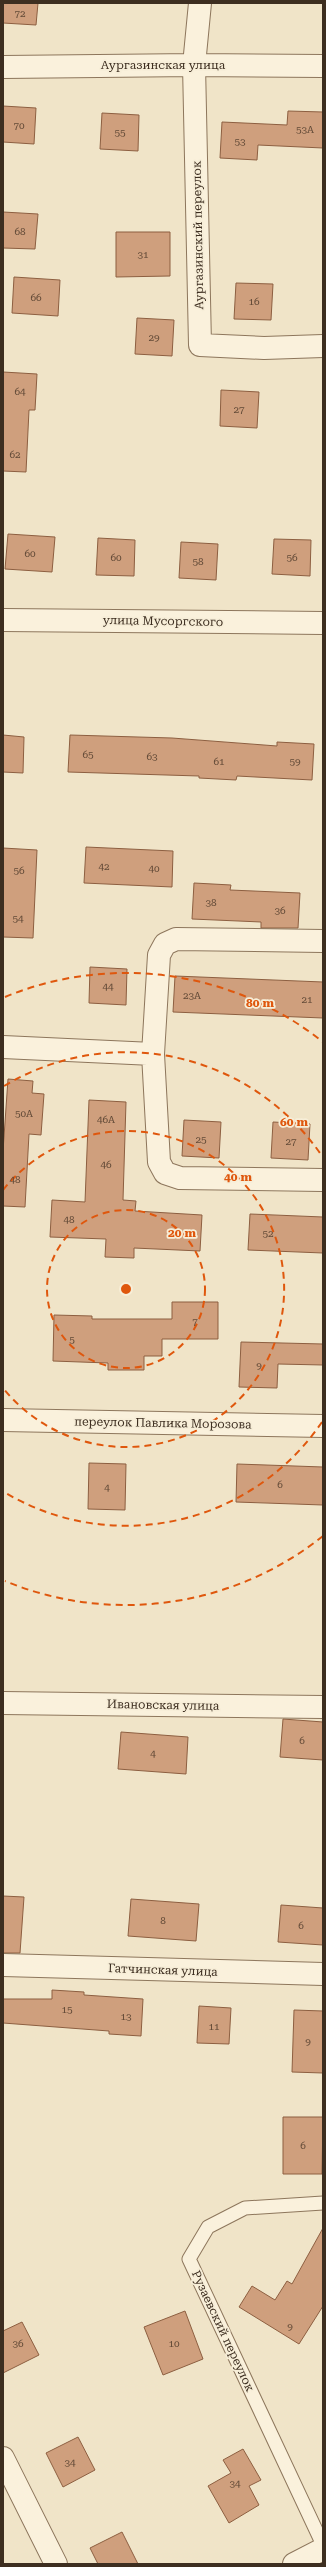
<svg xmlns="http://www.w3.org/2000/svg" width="326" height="2567" font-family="'Roboto Serif',serif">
	<rect width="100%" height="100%" fill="#f0e4c8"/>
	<path fill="#cf9f7d" stroke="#8d5f41" d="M3,3H38L36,25L3,23Z
		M3,106L36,108L34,144L3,142Z
		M288,111L323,112V148L258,145L257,160L220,158L222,122L287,125Z
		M102,113L139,115L138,151L100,149Z
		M3,212L38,214L35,249L3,248Z
		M116,232H170V276L116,277Z
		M14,277L60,280L58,316L12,313Z
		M236,283L273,284L271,320L234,319Z
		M137,318L174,320L172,356L135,354Z
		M3,372L37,374L35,410H29L26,472L3,471Z
		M221,390L259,392L257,428L220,426Z
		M8,534L55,537L52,572L5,569Z
		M98,538L135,540L134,576L96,575Z
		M274,539L311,540L310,576L272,574Z
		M181,542L218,544L216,580L179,578Z
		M3,735L24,737L23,773L3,772Z
		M70,735L172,738L277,746V742L314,744L312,780L237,776L236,780L199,778V776L68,772Z
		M86,847L173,851L172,887L84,883Z
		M3,848L37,850L33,938L3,937Z
		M194,883L231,885L230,890L300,893L298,928H261V922L192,919Z
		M90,967L127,969L126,1005L89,1003Z
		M175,976L323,982V1018L173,1012Z
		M8,1079L33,1081L32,1093L44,1094L41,1135L29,1134L25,1207L3,1206V1151Z
		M89,1100L126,1102L123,1200L136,1201L135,1211L202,1215L200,1251L134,1248V1258L105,1257L106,1239L50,1237L52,1200L85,1202Z
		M184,1120L221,1122L219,1158L182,1156Z
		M273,1122L310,1124L308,1160L271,1158Z
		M250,1214L323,1217V1253L248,1250Z
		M172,1302H218V1339H162V1356H144V1370H108V1363L53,1361L54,1315L92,1316V1319H172Z
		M241,1342L323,1344V1365L278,1364L277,1388L239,1387Z
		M89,1463L126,1464L125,1510L88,1509Z
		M237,1464L323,1467V1505L236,1502Z
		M283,1719L323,1722V1760L280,1757Z
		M121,1732L188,1737L186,1774L118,1769Z
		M3,1896L24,1897L20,1953H3Z
		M131,1899L199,1904L196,1941L128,1936Z
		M281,1905L323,1908V1945L278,1942Z
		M52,1990L84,1992V1995L143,1999L141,2036L109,2034V2031L3,2023V1999H52Z
		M199,2006L231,2008L229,2044L197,2043Z
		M294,2010L323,2011V2073L292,2072Z
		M283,2117H323L322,2174H283Z
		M323,2228V2306L299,2344L239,2307L252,2286L275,2300L287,2281L292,2284Z
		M185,2311L203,2359L163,2375L144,2327Z
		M22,2322L39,2355L3,2373V2331Z
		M78,2437L95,2470L63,2487L46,2453Z
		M243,2449L261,2480L249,2486L259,2505L229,2523L208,2486L231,2473L223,2460Z
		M122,2532L138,2564H98L90,2548Z"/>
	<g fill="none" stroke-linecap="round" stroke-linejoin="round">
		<defs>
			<path id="lane" d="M323,2203L245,2208L208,2227L189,2259L323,2545"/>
			<path id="street" d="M200,3L194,65L200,345L264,348L323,346
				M3,67L194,65L323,66
				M3,620L323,623
				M323,941L176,939L165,944L159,955L153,1054L159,1162L165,1173L180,1178L323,1180
				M3,1047L153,1054
				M3,1420L323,1426
				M3,1703L323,1707
				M3,1965L323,1974
				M3,2458L56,2564
				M294,2564L323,2549"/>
		</defs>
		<use href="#lane" stroke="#8d765c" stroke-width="15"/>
		<use href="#street" stroke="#8d765c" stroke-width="24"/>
		<use href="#lane" stroke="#faf1dc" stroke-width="13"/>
		<use href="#street" stroke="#faf1dc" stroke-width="22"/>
	</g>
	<g fill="none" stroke="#df570d" stroke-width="2" stroke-dasharray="7 5">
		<circle cx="126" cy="1289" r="79"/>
		<path d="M3 1190A158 158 0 1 1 3 1388"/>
		<path d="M322 1422A237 237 0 0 1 4 1492M4 1086A237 237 0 0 1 322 1156"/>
		<path d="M323 1536A316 316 0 0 1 5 1581M5 997A316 316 0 0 1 323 1042"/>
	</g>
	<g text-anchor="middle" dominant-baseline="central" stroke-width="3.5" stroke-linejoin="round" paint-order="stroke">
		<g font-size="10" fill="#624a37">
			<text x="20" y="13">72</text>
			<text x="19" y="125">70</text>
			<text x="305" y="129">53А</text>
			<text x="120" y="132">55</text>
			<text x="240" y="141">53</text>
			<text x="20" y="231">68</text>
			<text x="143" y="254">31</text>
			<text x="36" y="297">66</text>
			<text x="254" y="301">16</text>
			<text x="154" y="337">29</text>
			<text x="20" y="391">64</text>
			<text x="239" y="409">27</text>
			<text x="15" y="454">62</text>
			<text x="30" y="553">60</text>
			<text x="116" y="557">60</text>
			<text x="292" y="557">56</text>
			<text x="198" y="561">58</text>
			<text x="88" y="754">65</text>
			<text x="152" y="756">63</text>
			<text x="219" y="761">61</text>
			<text x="295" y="761">59</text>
			<text x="104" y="866">42</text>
			<text x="154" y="868">40</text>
			<text x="19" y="870">56</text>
			<text x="211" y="902">38</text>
			<text x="280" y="910">36</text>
			<text x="18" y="918">54</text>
			<text x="108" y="986">44</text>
			<text x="192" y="995">23А</text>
			<text x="307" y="999">21</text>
			<text x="24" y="1113">50А</text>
			<text x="106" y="1119">46А</text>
			<text x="201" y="1139">25</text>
			<text x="291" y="1141">27</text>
			<text x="106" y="1164">46</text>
			<text x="15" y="1179">48</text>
			<text x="69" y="1219">48</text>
			<text x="268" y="1233">52</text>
			<text x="195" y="1321">7</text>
			<text x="72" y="1339">5</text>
			<text x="259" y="1365">9</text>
			<text x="280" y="1484">6</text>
			<text x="107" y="1487">4</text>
			<text x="302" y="1740">6</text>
			<text x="153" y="1753">4</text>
			<text x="163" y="1920">8</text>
			<text x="301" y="1925">6</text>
			<text x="67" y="2009">15</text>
			<text x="126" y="2016">13</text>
			<text x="214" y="2026">11</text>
			<text x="308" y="2041">9</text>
			<text x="303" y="2145">6</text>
			<text x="290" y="2326">9</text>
			<text x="18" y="2343">36</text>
			<text x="174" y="2343">10</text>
			<text x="70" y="2462">34</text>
			<text x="235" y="2483">34</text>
		</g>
		<g font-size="12" fill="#3d2e20" stroke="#f7eed8">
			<text x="163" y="65">Аургазинская улица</text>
			<text transform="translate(198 235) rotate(-91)">Аургазинский переулок</text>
			<text transform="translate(163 621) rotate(1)">улица Мусоргского</text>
			<text transform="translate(163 1423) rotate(1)">переулок Павлика Морозова</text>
			<text transform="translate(163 1705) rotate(1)">Ивановская улица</text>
			<text transform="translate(163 1970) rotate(2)">Гатчинская улица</text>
			<text transform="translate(223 2331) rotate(65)">Рузаевский переулок</text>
		</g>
	</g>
	<circle cx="126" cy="1289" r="6" fill="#df570d" stroke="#f7eed8" stroke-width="2"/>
	<g font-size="12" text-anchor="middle" font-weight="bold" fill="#df570d" stroke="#f7eed8" stroke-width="3.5" stroke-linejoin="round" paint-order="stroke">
		<text x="260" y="1007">80 m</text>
		<text x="294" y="1126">60 m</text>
		<text x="238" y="1181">40 m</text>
		<text x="182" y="1237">20 m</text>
	</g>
	<rect width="326" height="2567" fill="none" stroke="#3d2e20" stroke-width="8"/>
</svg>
